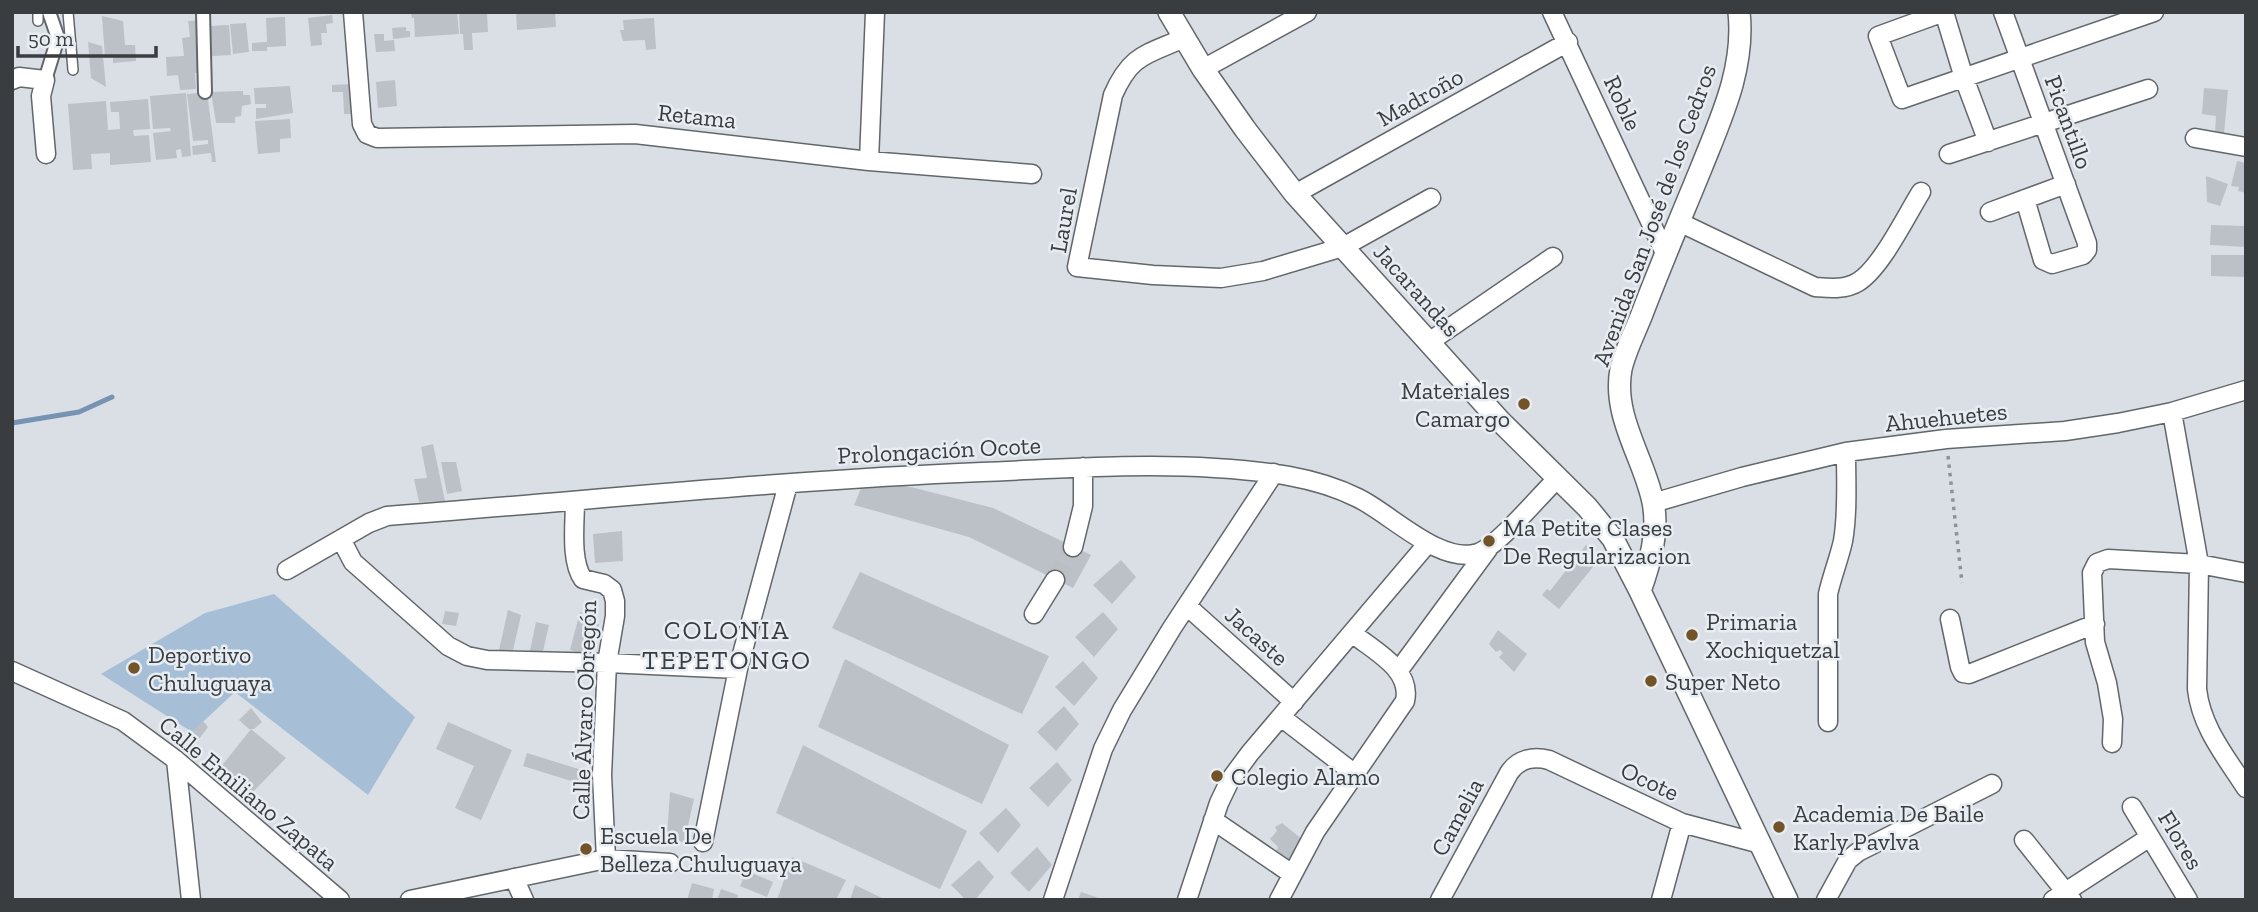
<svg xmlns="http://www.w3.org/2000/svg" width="2258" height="912" font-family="'Zilla Slab',serif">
	<rect width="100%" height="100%" fill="#dadfe5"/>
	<path fill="#a7bfd6" d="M274,594L415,717L368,795L235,692L192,732L101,674L205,613Z"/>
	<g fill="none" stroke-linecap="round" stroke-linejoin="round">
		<path stroke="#7694b2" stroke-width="5" d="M12,423L79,412L112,397"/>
	</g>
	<path fill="#bbc1c6" d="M411,12H457L459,34L415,37L414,18H412Z
		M459,12H487L488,32L472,33L473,50H464L463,34H460Z
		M516,12H555L556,27L517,30Z
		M332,15L333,23L326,24L327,33H321L322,45L311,46L308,18Z
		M102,16L123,21L125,45H135L136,61L113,63V57L105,58Z
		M285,17L286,46L267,47V51H252V43L267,42L266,18Z
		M654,18L656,49L646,50L645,40L623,41L620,30H624L623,20Z
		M202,20L206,72L195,73L196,89L180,90L178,75L167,76L166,57L184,56L182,38L190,37L188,21Z
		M246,23L249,52L233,54L230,24Z
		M229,25L231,55L212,56L210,26Z
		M406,27V31H410V37L393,39L392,28Z
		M374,34H384V41L394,40L395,51L376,52Z
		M88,42L102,46L106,87L91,78Z
		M395,80L397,106L378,108L376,82Z
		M353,84L354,114H344L343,92H332V85Z
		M290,86L293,113L256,119V108H266V104H255L254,88Z
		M2204,88L2228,90L2224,134L2215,133L2216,116L2202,114Z
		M243,91V95H250L251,104L242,106L241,116L235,117V123H216L211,92Z
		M207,92L216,162H212L211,153L193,155L192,146L208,144V140L193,141L187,94Z
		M186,93L191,156L182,157L181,149L176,150L177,158L156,160L153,133L171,131L170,128L153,129L150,96Z
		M148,99L150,129L133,130L134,136L149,135L151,162L110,165V153L91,154L92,169L73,170L68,104L106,101L108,130L120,129L119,112H111L110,102Z
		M290,119L291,138L280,139V152L258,154L255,121Z
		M2237,161L2246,163V193L2238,191L2239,187L2231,186Z
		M2206,176L2228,184L2220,206L2207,202Z
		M2211,225L2246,226V247L2210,245Z
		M2211,255H2246V277L2211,276Z
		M433,444L445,501L419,502L414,479L427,478L421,447Z
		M441,462H456L462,491L447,494Z
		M865,479L915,488L993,508L1091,555L1073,588L969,537L854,505Z
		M622,531L623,561L595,563L593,534Z
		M1586,545L1601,557L1559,609L1542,595L1547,589L1550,591Z
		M1121,560L1136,577L1112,604L1093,585Z
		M860,572L1049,656L1022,714L832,628Z
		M508,610L521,615L513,650H499Z
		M445,611L459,613L456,626L442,624Z
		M580,612L592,616L591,623L599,624L598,632L590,629L584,654L570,650Z
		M1103,612L1118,629L1094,657L1075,637Z
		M536,622L549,625L543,651H530Z
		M1498,630L1527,654L1514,672L1499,657L1503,653L1500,650L1496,652L1489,644Z
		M845,659L1009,745L982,804L818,727Z
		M1083,661L1098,678L1074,706L1055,687Z
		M1064,706L1079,724L1056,751L1037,732Z
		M251,708L262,722L254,729H249L239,720Z
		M203,721L208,727L199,739L192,732Z
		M448,722L512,750L481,820L455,808L474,766L436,749Z
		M251,729L286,758L249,796L220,768Z
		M803,745L967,831L940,889L776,813Z
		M527,753L588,772L584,785L523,766Z
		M1057,762L1072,780L1048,807L1029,788Z
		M670,792L694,799L684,843L667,836Z
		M1006,808L1021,825L998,853L979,833Z
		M1282,823L1303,840L1288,864L1275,854L1278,847L1270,839L1277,831L1275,827Z
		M1037,847L1052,865L1029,892L1010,873Z
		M792,857L846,880L836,900H777Z
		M979,860L994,877L975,900H966L951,885Z
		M747,871L773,882L767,897L740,886Z
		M692,883L714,889L712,900H687Z
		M855,885L886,900H850Z
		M721,889L738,895L737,900H717Z
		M1081,892L1102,899V900H1078Z"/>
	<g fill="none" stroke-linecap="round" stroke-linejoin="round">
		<path stroke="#babfc4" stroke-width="18" stroke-dasharray="18 9" stroke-linecap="butt" d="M1055,580L1073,547"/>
		<defs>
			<path id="service" d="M68,12L73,70
				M38,21V12"/>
			<path id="pedestrian" d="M203,12L205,92
				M45,80L58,38L49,12"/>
			<path id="minor" d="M353,12L362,124L367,134L377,138L635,134L869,161L1032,174
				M1552,12L1665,253
				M1944,12L1878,36L1902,99L2154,12
				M1944,12L1964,78L1988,142
				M2003,12L2087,243V250L2083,255L2052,264L2043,260L2025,199
				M1184,38C1146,55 1131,54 1113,95L1077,267L1153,275L1221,278L1263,271L1343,247L1431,198
				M1203,69L1307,12
				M12,80L19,77L45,80L41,96L46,154
				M2195,138L2246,147
				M1949,154L2148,89
				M869,161L875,12
				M1295,194L1568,42
				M1990,212L2066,184
				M1679,222L1815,287C1829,288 1845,290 1858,282C1881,268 1906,216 1921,192
				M1429,342L1553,257
				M2172,412L2199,564L2197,689C2201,727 2226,757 2246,788
				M575,501C575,523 570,561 583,579L604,584L612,590L615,601V616L607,663L602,775L606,859
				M1653,503L1742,477L1846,452L1946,439L2065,431L2118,423L2172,412L2246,390
				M341,539L353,562L448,646L467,656L487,660L607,663L738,669
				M1073,547L1083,506V467
				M287,570L369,523L387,516C585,501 783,480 982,472C1059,469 1137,463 1215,468C1264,471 1314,476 1358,498C1391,514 1440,565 1478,553C1498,546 1540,495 1558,478
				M1187,606L1294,702
				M1034,614L1055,580
				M1950,619L1960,667L1963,673L1969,674L2095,624
				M1399,670L1488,549
				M12,671L123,721L176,760L340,900
				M1281,717L1355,774
				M1828,722V594C1832,576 1839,559 1843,541C1848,512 1846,481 1846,452
				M2112,743L2113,719L2107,683L2095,642L2092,573L2097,563L2108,559L2199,564L2246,573
				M176,760L191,900
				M2132,807L2188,900
				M1213,820L1292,874
				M2024,840L2072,900
				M703,842L738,669L788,484
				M514,878L524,900
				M410,900L606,859L670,863
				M1053,900L1103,749L1122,710L1172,628L1274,473
				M1187,900L1219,803L1230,780L1250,753L1428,543
				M1279,900L1315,832L1405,701C1412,669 1374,651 1352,633
				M1440,900L1509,773C1518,759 1533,756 1549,760L1682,823L1761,844
				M1661,900L1682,823
				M1826,900L1848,860L1858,852L1992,784
				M2053,900L2150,837"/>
			<path id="tertiary" d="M1169,12L1203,69L1245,129L1295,194L1500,421L1587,507L1613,539L1640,591L1787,900
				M1640,591C1650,563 1659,532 1653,502C1644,458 1612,416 1621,369C1625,351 1635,332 1642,314C1661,264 1682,215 1702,166C1722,116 1745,67 1739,12"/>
		</defs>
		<use href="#service" stroke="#62676c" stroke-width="12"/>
		<use href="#pedestrian" stroke="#62676c" stroke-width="16"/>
		<use href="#minor" stroke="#62676c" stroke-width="21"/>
		<use href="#tertiary" stroke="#62676c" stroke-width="24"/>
		<path stroke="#8f9397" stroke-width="3.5" stroke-dasharray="3.5 5" stroke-linecap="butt" d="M1948,456L1962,583"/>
		<use href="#service" stroke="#fff" stroke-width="9"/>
		<use href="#pedestrian" stroke="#fff" stroke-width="12"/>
		<use href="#minor" stroke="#fff" stroke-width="18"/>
		<use href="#tertiary" stroke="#fff" stroke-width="21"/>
	</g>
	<g fill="#735429" stroke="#e7edf2" stroke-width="2.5">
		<circle cx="1524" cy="404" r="7"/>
		<circle cx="1489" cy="541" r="7"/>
		<circle cx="1692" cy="635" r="7"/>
		<circle cx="134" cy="668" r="7"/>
		<circle cx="1651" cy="681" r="7"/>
		<circle cx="1217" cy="776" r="7"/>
		<circle cx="1779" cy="827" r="7"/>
		<circle cx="586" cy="849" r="7"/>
	</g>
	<g text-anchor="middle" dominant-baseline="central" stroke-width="5" stroke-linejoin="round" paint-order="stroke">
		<g font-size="24" fill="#3a3d3f" stroke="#e7edf2">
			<text transform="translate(1420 97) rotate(-29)">Madroño</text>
			<text transform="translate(1623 103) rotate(65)">Roble</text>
			<text transform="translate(697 116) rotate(6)">Retama</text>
			<text transform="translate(2069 122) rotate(70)">Picantillo</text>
			<text transform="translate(1654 215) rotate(-70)">Avenida San José de los Cedros</text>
			<text transform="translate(1063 220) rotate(-80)">Laurel</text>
			<text transform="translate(1417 290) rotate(48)">Jacarandas</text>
			<text transform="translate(1946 417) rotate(-6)">Ahuehuetes</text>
			<text transform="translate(939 450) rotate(-3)">Prolongación Ocote</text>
			<text transform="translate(1257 636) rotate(42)">Jacaste</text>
			<text transform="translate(584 710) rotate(-88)">Calle Álvaro Obregón</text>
			<text transform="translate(1650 781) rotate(25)">Ocote</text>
			<text transform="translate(249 793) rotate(40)">Calle Emiliano Zapata</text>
			<text transform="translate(1457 817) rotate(-62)">Camelia</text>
			<text transform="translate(2181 840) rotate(59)">Flores</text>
		</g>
		<g font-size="24" fill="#3a3d3f" stroke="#e7edf2" text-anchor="start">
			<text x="1510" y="390" text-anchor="end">Materiales<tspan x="1510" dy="28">Camargo</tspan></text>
			<text x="1503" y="527">Ma Petite Clases<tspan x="1503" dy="28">De Regularizacion</tspan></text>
			<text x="1706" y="621">Primaria<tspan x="1706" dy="28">Xochiquetzal</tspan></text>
			<text x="148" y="654">Deportivo<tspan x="148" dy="28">Chuluguaya</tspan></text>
			<text x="1665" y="681">Super Neto</text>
			<text x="1231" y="776">Colegio Alamo</text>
			<text x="1793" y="813">Academia De Baile<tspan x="1793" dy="28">Karly Pavlva</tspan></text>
			<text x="600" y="835">Escuela De<tspan x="600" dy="28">Belleza Chuluguaya</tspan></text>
		</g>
		<g font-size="26" letter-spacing="2" fill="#3a3d3f" stroke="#e7edf2">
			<text x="727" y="630">COLONIA<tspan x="727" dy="30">TEPETONGO</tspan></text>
		</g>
	</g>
	<rect width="2258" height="912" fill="none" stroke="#3a3d3f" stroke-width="28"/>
	<path d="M18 46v10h138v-10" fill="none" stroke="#3a3d3f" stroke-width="3.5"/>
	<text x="28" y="46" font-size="21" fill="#3a3d3f" stroke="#e7edf2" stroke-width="5" paint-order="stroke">50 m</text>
</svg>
